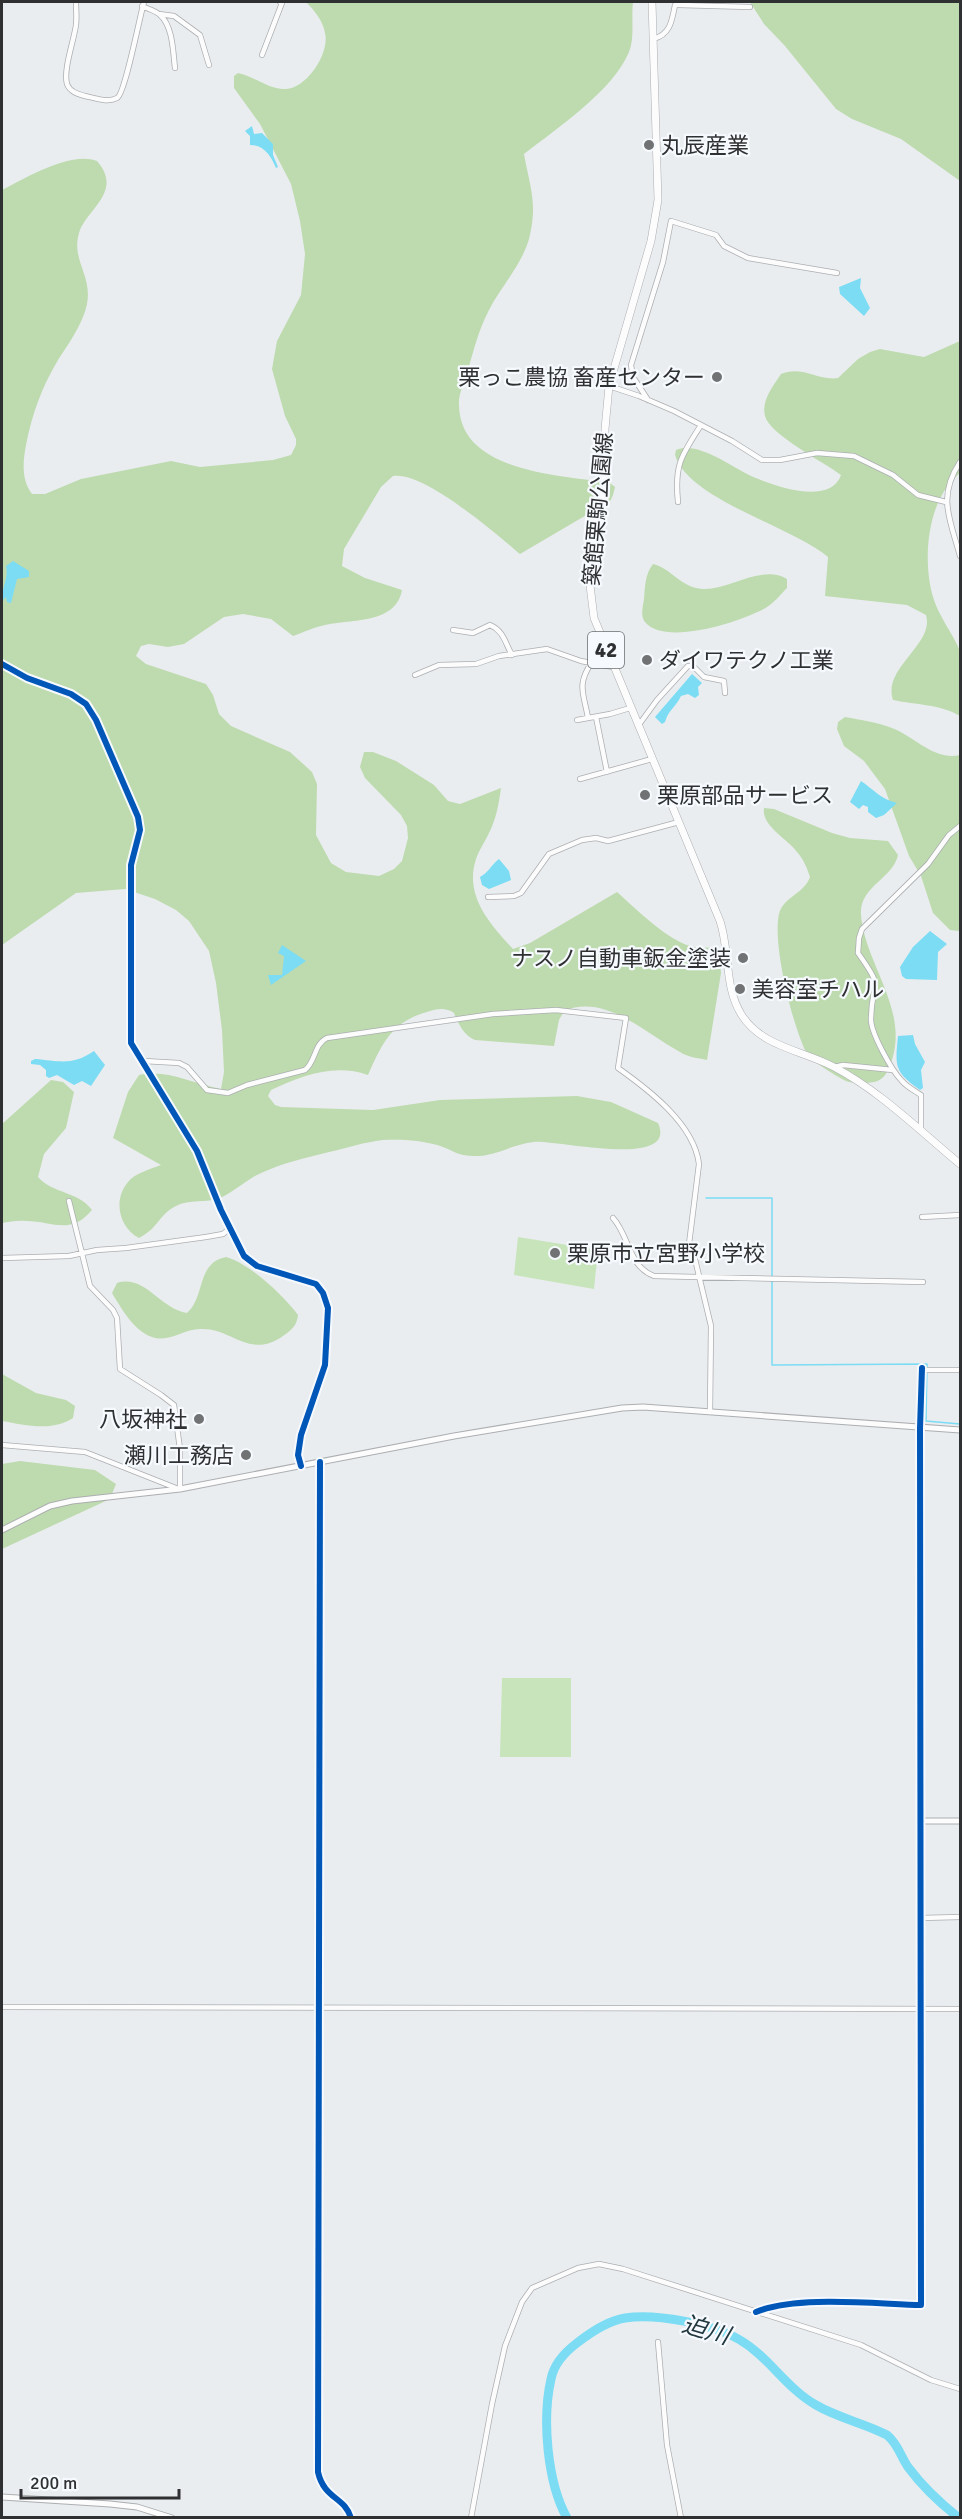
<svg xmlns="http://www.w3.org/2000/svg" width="962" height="2519" font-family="Signika,'Noto Sans JP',sans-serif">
	<rect width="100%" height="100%" fill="#eaedf0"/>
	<path fill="#c7e4ba" d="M518,1237L598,1250L594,1289L514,1275Z
		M502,1678H571V1757H500Z"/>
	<path fill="#bedbaf" d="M306,2H633C631,18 635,37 629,52C613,91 556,129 524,154C530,188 538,203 529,239C522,264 501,287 489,310C479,329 474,349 468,370C465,381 458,394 459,405C460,473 561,475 610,483L615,487C612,501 609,506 595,510L520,554C495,533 424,471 393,476L381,487L344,549L342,566L365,578L402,590C396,624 352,619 325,625C315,627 304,632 293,636L271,619L243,614L224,617L184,644L168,647L149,644L141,646L136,656L146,664L206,684L213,695L219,714L231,726L290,752L312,772L317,784L316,835L331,863L346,872L379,876L394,869L402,861L408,838L407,826L401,815L365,778L360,767L364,752H373L396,761L434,785L448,801L460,804L501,788C499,803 496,820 489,833C485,842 479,850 476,859C464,896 490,924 513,949L530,943L617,892C636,909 669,942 694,947C701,949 710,947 718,947L721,973L707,1060C698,1058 687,1057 680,1052C646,1034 605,993 564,1011L559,1020L554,1046L475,1040C464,1036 458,1023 454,1013C445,1007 437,1009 427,1012C391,1022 382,1044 368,1075C333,1063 302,1076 271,1090L268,1096L275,1105L281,1107L373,1110L440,1100L577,1096L611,1102L658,1123C679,1170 552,1139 534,1142C507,1145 493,1160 463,1155C454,1153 446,1147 437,1145C420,1140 401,1139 383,1140C365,1142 347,1148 329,1152C305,1158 282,1163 259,1174C246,1180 234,1192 220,1198C207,1203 189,1199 176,1206C158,1215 159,1228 139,1238C120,1228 112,1201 128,1182C135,1173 151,1169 161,1165L113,1138L128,1092L139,1075C168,1069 193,1084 221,1089L224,1072L222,1030L216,983L209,951L189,921L176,910L155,899L125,889L76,893L2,945V190C26,178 70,151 97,161C124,192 86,209 79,233C70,264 99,279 83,317C77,332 67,346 58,360C42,387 32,414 26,445C23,461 21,480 32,494H45L81,479L171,461L200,467L273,460L291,455L296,445V439L285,416L272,369L277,341L301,295L305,254L300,221L291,184L260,124L234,88V76L238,73C254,76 269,90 286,89C307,88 330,53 325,33C323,21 314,10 306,2Z
		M750,2H960V181L901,139L852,119L836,109L785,46L764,24Z
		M960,341V473C927,499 922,559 933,597C939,617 952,632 960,651C962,662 960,701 960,716C940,704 916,705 893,700C882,668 935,644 926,615L907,605L825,596L828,557C791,526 689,500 675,455L676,450C698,441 730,466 749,475C771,485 830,507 841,475C824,462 770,435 765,416C761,401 773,386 781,374C802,365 818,381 838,378L858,359L870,352L880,349L924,357Z
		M653,564C671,568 681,588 703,589C730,590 762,564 787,579V588C781,594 775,602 767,607C745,621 664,647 645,622C640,616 643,606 644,599C645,587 645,574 653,564Z
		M845,717C861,720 877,722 892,728C914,736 934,761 960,755V931L950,930L933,913L921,876L909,856L885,789L864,761L844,746L837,729L838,722Z
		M764,808L774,809L832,833L850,838L888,841L898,855C893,879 859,886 861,915C865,966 913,1013 889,1068C884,1080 877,1083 864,1083C859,1083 851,1083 846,1081C839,1078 812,1061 808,1056C793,1029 772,944 779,914C783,897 804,894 810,877C807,868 804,860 797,852C788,839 761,826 764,808Z
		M51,1080L63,1082L74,1092L66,1128L44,1154L38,1177C53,1194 78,1191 92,1210C70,1236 53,1221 26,1221C18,1220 9,1222 2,1223V1124Z
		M226,1257C249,1263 284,1296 298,1315C297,1325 292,1330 283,1336C250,1360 231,1327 200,1329C183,1329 170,1343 152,1337C134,1331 121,1308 112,1293L117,1283C145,1274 160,1309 187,1313C206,1296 196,1263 226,1257Z
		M2,1374L36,1393L66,1400L75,1406L73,1418C51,1432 25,1425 2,1421Z
		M20,1461L95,1470L116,1484L110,1499L2,1549V1464Z"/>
	<path fill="#7bdcf4" d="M252,126L254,134L262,133L273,144V155L278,167L276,168C271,156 264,145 250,145V136L245,131Z
		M861,278L860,288L870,308L864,316L840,294L839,287Z
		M13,561L29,571V577L17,579L11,603L7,602L6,597L2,601C1,589 9,578 6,566Z
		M692,674L702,683L698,687L699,695L695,698L688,694L681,696C676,707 668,710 665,722L662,724L655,717Z
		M861,781C874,790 881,799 897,803L884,815L876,818L868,812V807L863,805L859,809L850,802Z
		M499,859L509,871L511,880L489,889L482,885L480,877C489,872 491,865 499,859Z
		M930,931L947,944L938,952L937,980L906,979L902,976L900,967L913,947Z
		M282,945L306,961L271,985L268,975H282L284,956L278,953Z
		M913,1035L915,1044L925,1062L921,1070L923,1088L920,1090C894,1072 895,1066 898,1036Z
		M94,1051L105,1065L91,1086L82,1081L74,1085L57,1075L49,1078L46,1076V1070L40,1065L31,1064V1061L35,1059C60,1061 72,1066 94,1051Z"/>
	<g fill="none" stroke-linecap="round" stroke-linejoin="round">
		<path stroke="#7bdcf4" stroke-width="1.5" d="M706,1198H772V1365L927,1364L926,1421L960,1424"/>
		<path stroke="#7bdcf4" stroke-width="9" d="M567,2518C547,2482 542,2419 551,2379C554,2364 565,2352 577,2343C591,2332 607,2321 625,2318C656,2313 713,2324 740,2340C769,2357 786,2388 816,2405C838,2418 864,2423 887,2435C898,2444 900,2455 908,2467C922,2486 940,2503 959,2518"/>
		<defs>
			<path id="minor" d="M76,2C76,9 77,17 76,25C74,40 63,70 67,84C70,92 78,94 85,96C94,98 108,103 117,98C125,94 140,15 144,2
				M679,5L750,7
				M142,6C148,9 156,11 160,15C173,26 173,52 175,68
				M159,14L174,16L200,35L209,65
				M653,39C670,35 672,21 675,5H679V2
				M262,55L282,3L280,2
				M609,386L639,396L674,411L732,441L762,460H780L817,453L854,456L893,475L918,495L946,502
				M648,400L633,377L631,365L663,262L671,221L716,235L724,246L748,258L837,273
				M960,462C937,497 950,519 960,556
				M678,502C674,464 682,455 701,425
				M453,630L473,633L490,625C504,631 505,643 512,655
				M415,675L439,665L476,664L499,656L547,649L581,661L613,667
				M596,717L607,772
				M588,718C584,694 576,685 592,662
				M577,720L610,714L630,708
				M638,726L657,700L688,666H693L704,677L724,681L725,693
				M580,779L652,759
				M488,897L514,896L521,893L549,854L582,840L596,838L608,841L679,822
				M144,1061L179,1063L187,1067L207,1090L228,1093L247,1085L305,1070C316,1061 314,1044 327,1038L493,1014L556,1010L626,1018L618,1068C649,1090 694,1124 699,1164L689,1244L694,1255L711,1326L710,1412
				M834,1067L843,1065L893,1070
				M921,1131V1095C915,1091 907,1087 902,1081C892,1071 870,1032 871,1018C872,978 885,991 858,953L859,938L862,929L928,864L949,835L960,826
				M69,1201L90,1286L113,1310L117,1318L120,1369L161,1395L174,1405L180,1449V1489
				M922,1217L960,1215
				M613,1218C630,1237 628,1266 654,1276L923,1282
				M2,1258L69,1256L97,1250L126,1248L206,1237L223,1234L230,1228
				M922,1370H960
				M2,1445L85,1452L176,1488
				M920,1918L960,1917
				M2,2007L960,2009
				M756,2312C796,2295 876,2304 921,2305L920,1428L922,1368
				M658,2342L667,2445L681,2518
				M471,2518L492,2404L505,2346L522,2302L532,2288L578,2268L599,2264L623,2269L861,2345L931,2380L960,2389"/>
			<path id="tertiary" d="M2,664L27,678L71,694L86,704L96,720L138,817L140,830L131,865V1043L197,1151L221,1210L244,1256L257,1266L316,1284L323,1293L328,1308L325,1365L301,1435L298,1455L301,1466
				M320,1462L318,2472C324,2499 345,2497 351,2518
				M2,1530L50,1506L72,1501L180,1489L454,1436L622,1408L643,1407L960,1430
				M920,1821H960
				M2,2497L110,2504L137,2507L172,2518"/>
			<path id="primary" d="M652,2L658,200L651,241L609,386L605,429V479L593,542L589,577L594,618L720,921C730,951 724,986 741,1014C761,1047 802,1050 834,1067C880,1091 920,1131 960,1164"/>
		</defs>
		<use href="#minor" stroke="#acaeb0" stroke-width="6"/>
		<use href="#tertiary" stroke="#acaeb0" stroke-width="7"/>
		<use href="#primary" stroke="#acaeb0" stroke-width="8"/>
		<use href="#minor" stroke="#fcfcfd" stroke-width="4.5"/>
		<use href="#tertiary" stroke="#fcfcfd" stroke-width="5"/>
		<use href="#primary" stroke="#fcfcfd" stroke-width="7"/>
		<defs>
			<path id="cycleway" d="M2,664L27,678L71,694L86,704L96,720L138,817L140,830L131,865V1043L197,1151L221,1210L244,1256L257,1266L316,1284L323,1293L328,1308L325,1365L301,1435L298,1455L301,1466
				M320,1462L318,2472C324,2499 345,2497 351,2518
				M756,2312C796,2295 876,2304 921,2305L920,1428L922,1368"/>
		</defs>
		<use href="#cycleway" stroke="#f6fafe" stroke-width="10"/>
		<use href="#cycleway" stroke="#0057b8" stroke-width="6"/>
	</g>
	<g fill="#707274" stroke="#f6fafe" stroke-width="2">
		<circle cx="649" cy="145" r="6"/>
		<circle cx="717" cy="377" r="6"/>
		<circle cx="647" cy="660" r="6"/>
		<circle cx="645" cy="795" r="6"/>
		<circle cx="743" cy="958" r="6"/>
		<circle cx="740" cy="989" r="6"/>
		<circle cx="555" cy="1253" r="6"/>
		<circle cx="199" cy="1419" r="6"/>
		<circle cx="246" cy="1455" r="6"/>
	</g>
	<g text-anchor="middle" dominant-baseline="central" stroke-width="4.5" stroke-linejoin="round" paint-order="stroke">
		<rect fill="#f6fafe" stroke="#6b6d6f" stroke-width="1.5" x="588" y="632" width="36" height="36" rx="4.5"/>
		<g font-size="21" font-weight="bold" fill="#2f3032">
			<text x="606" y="650">42</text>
		</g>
		<g font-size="22" fill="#2f3032" stroke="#f6fafe" text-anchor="start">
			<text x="661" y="145">丸辰産業</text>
			<text x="705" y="377" text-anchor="end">栗っこ農協 畜産センター</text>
			<text x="659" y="660">ダイワテクノ工業</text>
			<text x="657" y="795">栗原部品サービス</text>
			<text x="731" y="958" text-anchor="end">ナスノ自動車鈑金塗装</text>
			<text x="752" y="989">美容室チハル</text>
			<text x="567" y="1253">栗原市立宮野小学校</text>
			<text x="187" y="1419" text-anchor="end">八坂神社</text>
			<text x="234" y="1455" text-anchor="end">瀬川工務店</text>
		</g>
		<g font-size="22" fill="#2f3032" stroke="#f6fafe">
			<text transform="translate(598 509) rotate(-85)">築館栗駒公園線</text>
		</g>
		<g font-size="24" font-style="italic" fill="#22383f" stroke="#f6fafe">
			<text transform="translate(706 2330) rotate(16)">迫川</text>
		</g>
	</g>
	<rect width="962" height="2519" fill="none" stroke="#2f3032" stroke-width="6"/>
	<path d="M21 2489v9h158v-9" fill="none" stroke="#2f3032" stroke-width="3"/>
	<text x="30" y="2489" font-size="18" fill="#2f3032" stroke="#f6fafe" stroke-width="4.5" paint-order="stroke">200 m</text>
</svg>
